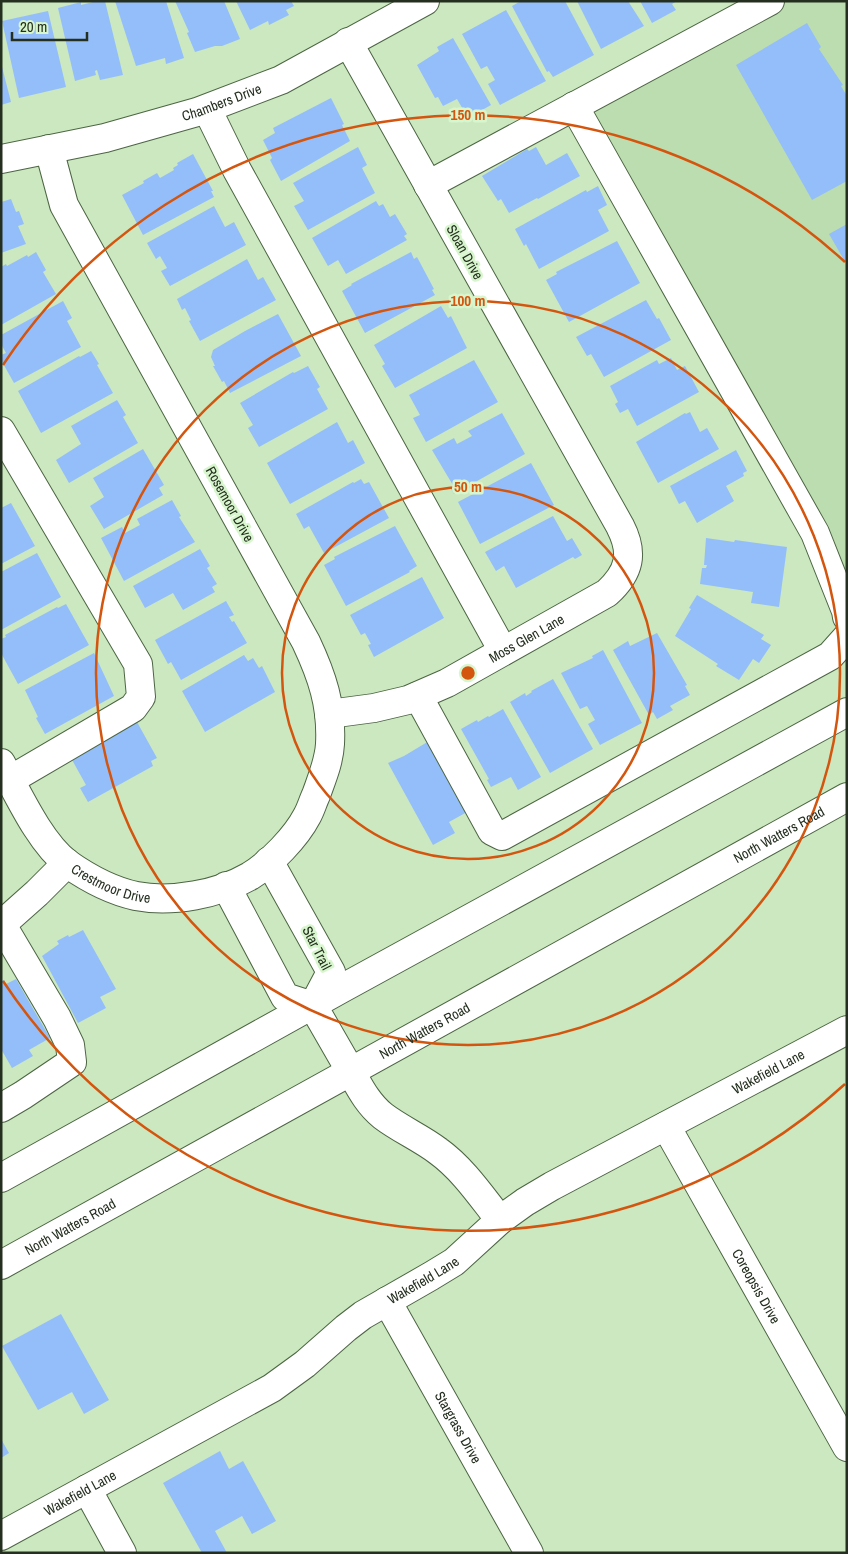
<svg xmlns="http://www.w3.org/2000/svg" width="848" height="1554" font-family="'Archivo Narrow',sans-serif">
	<rect width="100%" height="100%" fill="#cbe8c0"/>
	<path fill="#bcddaf" d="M782,1H847V601L575,114Z"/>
	<path fill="#94befa" d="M97,1H105L123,75L100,80L97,70L95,71L96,75L75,81L58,8L81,2V5Z
		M115,1H166L184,58L166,64L165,58L136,66Z
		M175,1H224L240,39L222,46H215L195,52L187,33L189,32Z
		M236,1H291L294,6L286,10L289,15L269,25L268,21L250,30Z
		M521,1H565L594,55L553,77L549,71L547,72L512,6Z
		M577,1H628L644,26L601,49Z
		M640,1H677L672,4L676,10L652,23Z
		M506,10L546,81L500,105L488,84L495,80L487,66L481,69L462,34Z
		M48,11L66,87L19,98L2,21Z
		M807,23L821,47L819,49L843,85L841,86L847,96V181L812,200L736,65Z
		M453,38L491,105L468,118L457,99L443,106L438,97L435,98L417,65L439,51L437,47Z
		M1,63L11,102L1,105Z
		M331,98L344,124L342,125L350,141L281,181L270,160L272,158L263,140L275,133L273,128Z
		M358,147L367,165L362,168L375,193L308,230L294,206L304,201L293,183Z
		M536,147L546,165L567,153L580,176L538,199L537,198L509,213L501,199L498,201L482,176L527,149L529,151Z
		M193,154L213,191H211L214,197L143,235L122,195L144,183L143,181L157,173L160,178L174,170L173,168L178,165L177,163Z
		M598,186L607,205L598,210L609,231L539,269L526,244L524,246L515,229L586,190L587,192Z
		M11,199L16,212L19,211L24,224L18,226L26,244L1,253V202Z
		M376,201L379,206L383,204L390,217L395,214L407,234L404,236L407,240L346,274L338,260L328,266L312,238Z
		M214,206L225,227L234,222L246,245L170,286L161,271L167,268L160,256L156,259L147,243Z
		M847,224V265L829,234Z
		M617,241L640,283L569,322L546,280L557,274L556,272Z
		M36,252L46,270L43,272L56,294L1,325V267L6,264L7,266L27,255L28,257Z
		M411,252L414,259L417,257L434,289L432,290L435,295L365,333L342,291L352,285L351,284Z
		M247,259L258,280L263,277L276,300L200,341L189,321L191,320L185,308L182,310L177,299Z
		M646,300L657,319L659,318L671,340L604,377L591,354L587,356L576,337Z
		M63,301L72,318L67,321L81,347L14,383L1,360V355L6,353L1,344V335Z
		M441,306L448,318L451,316L467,348L395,388L382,366L385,364L374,345Z
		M278,314L301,356L230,393L224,381L222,382L213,366H215L211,357L213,350L245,331Z
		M91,351L99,364L97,365L113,393L41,433L18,391L79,356L80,357Z
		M671,358L677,370L685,366L699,392L637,426L628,409L620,413L615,404L618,402L610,386L657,360L659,364Z
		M474,360L498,402L426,442L413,418L420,415L409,395Z
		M308,366L320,387L317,389L328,409L259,447L248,428L253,425L240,403L293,372L294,373Z
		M117,400L126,415L123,417L138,443L69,483L56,460L81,444L71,426Z
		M690,412L700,432L707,428L719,449L658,483L636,442L685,413L686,414Z
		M502,413L525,454L454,494L451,489L454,487L432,450L454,438L457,444L472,436L468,431Z
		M337,422L348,443L353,440L365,463L290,504L267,463Z
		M143,449L164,485L159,488L163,495L104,529L90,506L104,497L93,478Z
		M736,450L747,471L743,473L744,476L726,486L734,501L697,523L685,501L679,504L670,486Z
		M531,463L554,505L480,544L458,502Z
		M361,479L364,484L369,482L389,518L324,553L309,526L304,529L296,514L353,482L354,483Z
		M172,500L181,516L179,517L195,542L124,581L101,538L122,527L125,533L140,525L137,519Z
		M11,503L35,546L1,564V508Z
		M553,516L567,541L572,538L582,555L575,559L573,557L516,588L504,566L496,571L485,552Z
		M395,526L417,566L409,571L410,572L346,606L324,565L335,559L334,557Z
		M706,538L734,542L735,540L787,547L779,607L751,603L753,592L700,584L702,568H706L707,565H704Z
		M200,549L210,566L207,568L217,584L212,587L215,592L183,610L173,593L145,608L133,586Z
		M37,553L61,597L1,630V572Z
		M422,577L444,618L374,657L368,645L371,644L365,633L361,635L350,615Z
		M697,595L764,635L761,639L771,645L759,663L753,659L739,680L716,666L718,664L675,636L691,609L689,608Z
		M226,601L234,615L229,617L232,622L234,621L247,643L181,680L171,662L168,664L155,640Z
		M66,604L89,645L18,684L1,653V639L6,637L5,635L57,607L58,608Z
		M657,633L687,685L685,686L690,695L670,706L673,710L657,719L653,712L649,715L613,650L628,641L630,646Z
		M603,650L642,723L600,745L588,724L595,720L587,706L580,709L561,673L593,658L592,656Z
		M94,653L114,696L45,734L36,718L38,717L25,690Z
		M244,655L248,661L253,658L259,668L262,666L275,692L205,732L182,691Z
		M553,679L593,749L550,773L510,702L525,693L526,696L532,692L531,691Z
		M503,709L541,777L518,790L511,777L491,787L487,780L489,779L461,729L477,720L478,722L488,716L489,717Z
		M137,722L157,758L151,761L153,766L88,802L80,788L86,785L71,758Z
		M429,741L467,812L449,822L455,833L433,845L388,763L404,756Z
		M83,930L116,989L100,997L106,1008L78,1023L42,956L59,944L57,941L68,935L69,937Z
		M16,979L50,1038L29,1050L33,1056L12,1068L1,1049V981L4,980L6,984Z
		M61,1314L109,1400L84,1414L72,1392L38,1410L2,1346Z
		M1,1439L9,1453L1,1458Z
		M220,1451L229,1469L243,1461L276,1521L252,1534L242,1516L215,1531L227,1553H202L163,1483Z"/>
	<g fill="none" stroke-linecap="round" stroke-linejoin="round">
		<defs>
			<g id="minor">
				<path d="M574,106L815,533L846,611L847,617"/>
				<path d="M207,109L237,170L503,651"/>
				<path id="s1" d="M1,159L105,138L197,112L281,80L425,1"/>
				<path d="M428,185L770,1"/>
				<path d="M1,431L138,664L141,697L133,708L10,780"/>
				<path d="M418,696L492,831L502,836L830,656L847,637"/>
				<path id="s2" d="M329,714L374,708L408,700L447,683L607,593C630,572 634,553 620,526L348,42"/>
				<path id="s3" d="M1,763C18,794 40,843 68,864C88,878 113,891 136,896C172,903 219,894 250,876C271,863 296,837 307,816C311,809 313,801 316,795C322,778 329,762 330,744C332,705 322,676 306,642L64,205L49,149"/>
				<path d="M226,886L285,997L313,1006L331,972L269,861"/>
				<path d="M1,925L37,893L67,863"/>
				<path d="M351,1072C360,1088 368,1104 383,1116C400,1129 421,1138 438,1151C463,1169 481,1196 500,1220"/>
				<path d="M1,1108L23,1095L72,1062L70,1045L57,1018L2,925"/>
				<path id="s4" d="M666,1126L847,1447"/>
				<path id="s5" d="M387,1301L529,1553"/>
				<path d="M87,1489L122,1553"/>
				<path id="s6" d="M1,1536L272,1388L305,1364L346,1328L363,1315L431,1276L454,1262L500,1220L525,1202L552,1186L847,1030"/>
			</g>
			<g id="major">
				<path d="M313,1006L351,1072"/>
				<path d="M1,1178L341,989L847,712"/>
				<path id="s7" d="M1,1265L847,797"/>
			</g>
		</defs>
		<use href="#minor" stroke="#4c6542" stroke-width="30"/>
		<use href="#major" stroke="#4c6542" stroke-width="30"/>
		<use href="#minor" stroke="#fff" stroke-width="28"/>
		<use href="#major" stroke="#fff" stroke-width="28"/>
	</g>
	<g fill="none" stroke="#d4550e" stroke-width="2.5">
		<circle cx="468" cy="673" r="186"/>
		<circle cx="468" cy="673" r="372"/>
		<path d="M845 1084A558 558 0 0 1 3 981M3 365A558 558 0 0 1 845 262"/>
	</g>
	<g text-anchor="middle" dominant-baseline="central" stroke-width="5" stroke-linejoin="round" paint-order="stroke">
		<g font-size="14" fill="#242f1f" stroke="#d8f6cd">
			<text stroke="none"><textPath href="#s1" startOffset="228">Chambers Drive</textPath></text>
			<text transform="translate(465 252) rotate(61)">Sloan Drive</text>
			<text transform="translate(230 504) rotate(61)">Rosemoor Drive</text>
			<text stroke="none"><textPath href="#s2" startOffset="214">Moss Glen Lane</textPath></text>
			<text stroke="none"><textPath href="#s7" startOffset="889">North Watters Road</textPath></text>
			<text stroke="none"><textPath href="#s3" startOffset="170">Crestmoor Drive</textPath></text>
			<text transform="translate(317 948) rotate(63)">Star Trail</text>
			<text stroke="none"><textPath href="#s7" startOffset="484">North Watters Road</textPath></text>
			<text stroke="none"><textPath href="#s6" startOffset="900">Wakefield Lane</textPath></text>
			<text stroke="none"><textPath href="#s7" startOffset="79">North Watters Road</textPath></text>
			<text stroke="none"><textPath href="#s6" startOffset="495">Wakefield Lane</textPath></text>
			<text stroke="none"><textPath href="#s4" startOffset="184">Coreopsis Drive</textPath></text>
			<text stroke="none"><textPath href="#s5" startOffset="145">Stargrass Drive</textPath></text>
			<text stroke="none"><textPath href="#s6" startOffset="90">Wakefield Lane</textPath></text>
		</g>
	</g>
	<circle cx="468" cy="673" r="8" fill="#d4550e" stroke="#d8f6cd" stroke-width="2.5"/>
	<g font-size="15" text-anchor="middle" font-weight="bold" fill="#d4550e" stroke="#d8f6cd" stroke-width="5" stroke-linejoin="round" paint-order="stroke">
		<text x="468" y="120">150 m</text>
		<text x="468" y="306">100 m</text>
		<text x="468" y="492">50 m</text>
	</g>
	<rect width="848" height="1554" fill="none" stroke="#242f1f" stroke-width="5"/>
	<path d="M12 32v8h75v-8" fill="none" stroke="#242f1f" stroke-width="2.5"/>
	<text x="20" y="32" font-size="15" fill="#242f1f" stroke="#d8f6cd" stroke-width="4" paint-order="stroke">20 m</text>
</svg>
